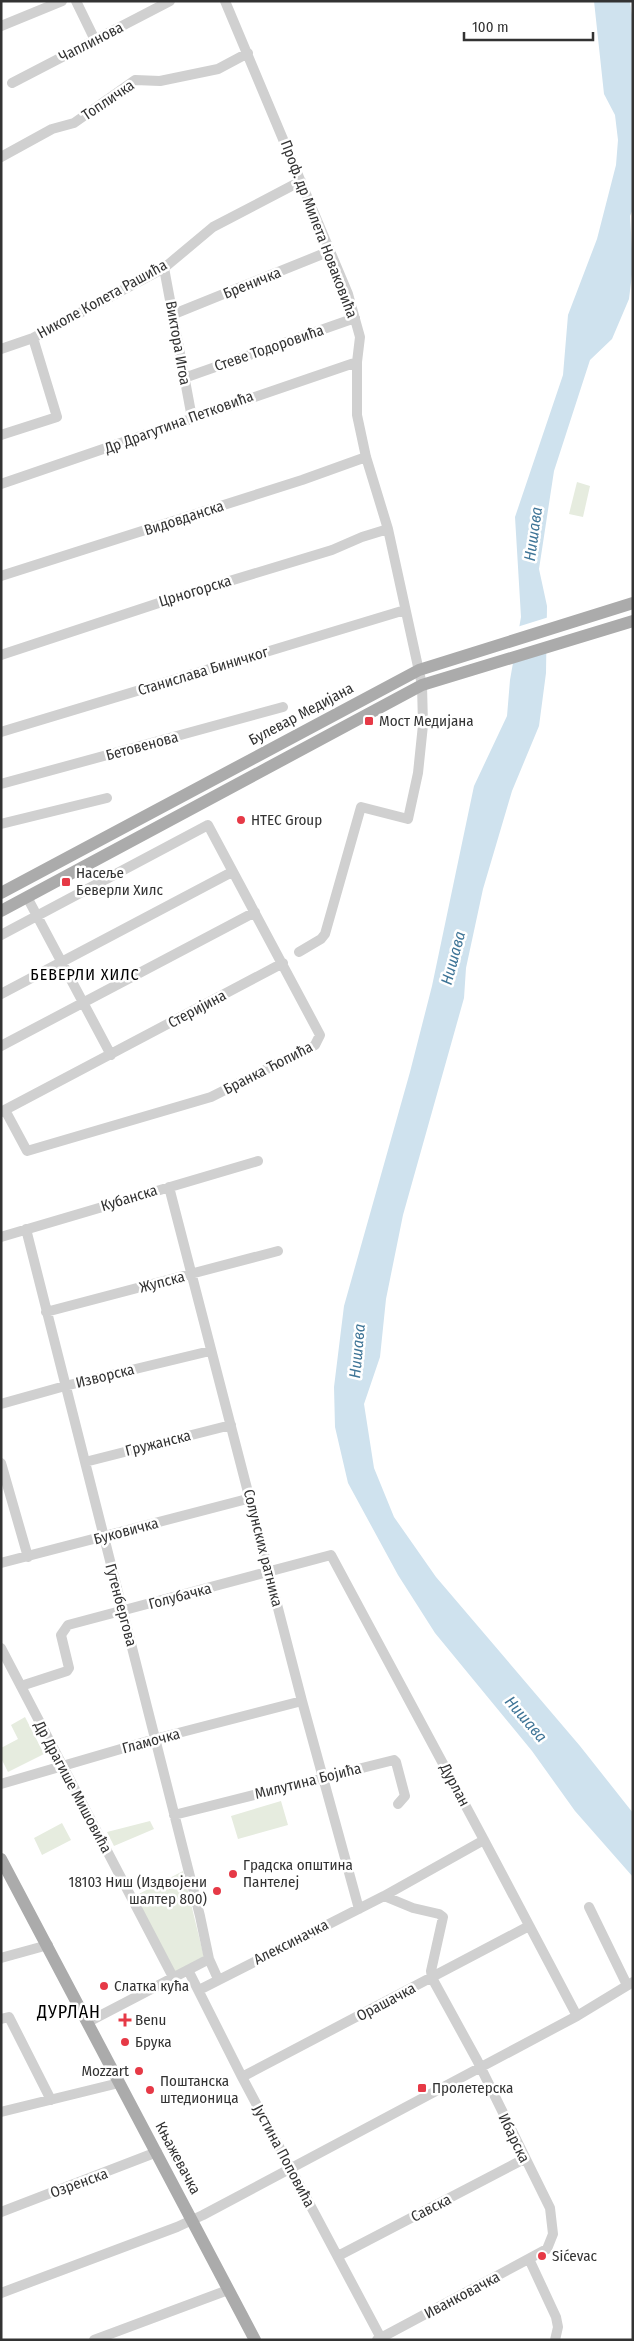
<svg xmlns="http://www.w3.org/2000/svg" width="634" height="2341" font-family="'Fira Sans Condensed',sans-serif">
	<rect width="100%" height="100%" fill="#fff"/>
	<path fill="#e6ecdf" d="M577,482L590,486L583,517L569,514Z
		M25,1717L44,1754L8,1772L1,1758V1748L18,1739L11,1725Z
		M281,1801L288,1825L238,1839L231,1816Z
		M150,1821L154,1829L114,1846L107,1832Z
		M62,1823L71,1840L42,1855L34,1838Z
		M183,1871L204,1957L175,1972L135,1896Z"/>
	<path fill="#cfe2ee" d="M594,1H630L633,22V209L630,216L633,266L629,299L612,339L590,360L554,471L539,569L547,606L546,673L539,726L512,791L483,889L466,968L464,998L403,1215L386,1299L380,1357L364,1404L374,1468L394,1517L436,1577L580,1746L633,1813V1877L575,1811L532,1751L435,1633L398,1575L348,1483L335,1427L334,1387L344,1306L410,1072L432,986L474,786L507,716L510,680L521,617L515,517L563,375L568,315L597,239L616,165L618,140L615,115L604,94Z"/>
	<path fill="#fff" d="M549,617V652L510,664L517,627Z"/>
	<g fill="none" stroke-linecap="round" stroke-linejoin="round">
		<path stroke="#d0d0d0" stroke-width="10" d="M76,1L95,40
			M225,1L348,294L360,337L357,362V415L366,457L388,529L422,685L423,725L418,773L408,819L361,807L325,934L321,939L299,952
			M1,26L62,1
			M12,83L170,1
			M1,157L52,129L74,123L135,80L160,81L218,69L248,53
			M164,268L192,418
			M174,314L330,251
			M1,349L33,338L164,268L213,227L301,181
			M184,378L355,318
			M1,435L57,417L33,338
			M1,484L357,362
			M1,576L302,480L366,457
			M1,655L180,596L332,550L362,537L388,529
			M1,732L405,610
			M1,784L283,707
			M1,824L107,798
			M27,897L111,1055
			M1,935L208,825L320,1035L315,1045L211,1097L27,1151L5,1110
			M1,994L232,872
			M1,1046L255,912
			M1,1112L283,963
			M169,1187L302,1701L359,1909
			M26,1229L200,1916L209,1959L218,1979
			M1,1237L258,1161
			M46,1312L278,1251
			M1,1404L65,1386L210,1351
			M85,1462L231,1425
			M1,1463L28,1557
			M1,1563L251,1498
			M1,1648L174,1979
			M21,1686L67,1671L69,1668L61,1635L68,1625L331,1555L484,1840L577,2016
			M1,1784L155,1739L302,1701
			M174,1815L394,1760L396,1762L405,1796L398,1804
			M589,1907L627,1985
			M1,1958L48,1945
			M188,1970L242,2077L382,2340
			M199,1990L384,1896L484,1840
			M1,2019L9,2017L51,2100
			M88,2022L209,1959
			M242,2077L529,1926
			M1,2112L119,2083
			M1,2212L157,2152
			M338,2256L524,2159
			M529,2259L556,2317L558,2327L555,2340
			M1,2293L177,2227L203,2215L577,2016L633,1982
			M94,2340L228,2290
			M377,2340L547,2249L553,2234L550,2208L477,2060L432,1978L431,1971L443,1917L439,1914L413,1908L384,1896"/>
		<path stroke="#ababab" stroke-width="12" d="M1,893L419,670L633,603
			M1,911L422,685L633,621
			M1,1859L255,2340"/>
	</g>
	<g fill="#e63946" stroke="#fff" stroke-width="2">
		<rect x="364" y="716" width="10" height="10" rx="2.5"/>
		<circle cx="241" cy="820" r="5"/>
		<rect x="61" y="877" width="10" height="10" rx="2.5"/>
		<circle cx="233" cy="1874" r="5"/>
		<circle cx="217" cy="1891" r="5"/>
		<circle cx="104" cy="1986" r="5"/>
		<path d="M122.5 2012.5h5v5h5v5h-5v5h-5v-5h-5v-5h5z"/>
		<circle cx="125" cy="2042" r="5"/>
		<circle cx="139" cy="2071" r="5"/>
		<rect x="417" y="2083" width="10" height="10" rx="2.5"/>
		<circle cx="150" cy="2090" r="5"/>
		<circle cx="542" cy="2256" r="5"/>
	</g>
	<g text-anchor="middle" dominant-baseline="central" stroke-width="5" stroke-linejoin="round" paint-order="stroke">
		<g font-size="15" fill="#333" stroke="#fff">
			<text transform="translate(91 42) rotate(-27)">Чаплинова</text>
			<text transform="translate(108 100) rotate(-34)">Топличка</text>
			<text transform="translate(319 229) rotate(69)">Проф. др Милета Новаковића</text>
			<text transform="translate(252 283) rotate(-22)">Бреничка</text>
			<text transform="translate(102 299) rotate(-29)">Николе Колета Рашића</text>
			<text transform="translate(178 343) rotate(80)">Виктора Игоа</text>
			<text transform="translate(269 348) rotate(-19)">Стеве Тодоровића</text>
			<text transform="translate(179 422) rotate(-20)">Др Драгутина Петковића</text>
			<text transform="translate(184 518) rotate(-18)">Видовданска</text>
			<text transform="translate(195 591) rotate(-17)">Црногорска</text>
			<text transform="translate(203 671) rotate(-17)">Станислава Биничког</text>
			<text transform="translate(301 714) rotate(-28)">Булевар Медијана</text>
			<text transform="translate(142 746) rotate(-15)">Бетовенова</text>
			<text transform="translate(197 1009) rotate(-28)">Стеријина</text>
			<text transform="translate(268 1068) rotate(-27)">Бранка Ћопића</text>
			<text transform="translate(129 1198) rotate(-17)">Кубанска</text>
			<text transform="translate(162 1282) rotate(-15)">Жупска</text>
			<text transform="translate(105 1376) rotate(-14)">Изворска</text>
			<text transform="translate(158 1443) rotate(-14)">Гружанска</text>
			<text transform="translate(126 1531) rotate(-15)">Буковичка</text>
			<text transform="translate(263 1548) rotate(76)">Солунских ратника</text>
			<text transform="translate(180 1596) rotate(-15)">Голубачка</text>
			<text transform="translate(121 1605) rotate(75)">Гутенбергова</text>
			<text transform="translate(151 1741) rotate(-15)">Гламочка</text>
			<text transform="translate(308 1781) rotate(-14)">Милутина Бојића</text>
			<text transform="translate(455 1785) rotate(62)">Дурлан</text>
			<text transform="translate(73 1787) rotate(62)">Др Драгише Мишовића</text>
			<text transform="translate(291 1942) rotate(-27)">Алексиначка</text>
			<text transform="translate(386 2002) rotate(-28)">Орашачка</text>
			<text transform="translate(514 2138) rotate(64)">Ибарска</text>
			<text transform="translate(284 2156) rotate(62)">Јустина Поповића</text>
			<text transform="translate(178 2158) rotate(62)">Књажевачка</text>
			<text transform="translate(79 2183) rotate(-20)">Озренска</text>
			<text transform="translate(431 2208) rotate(-27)">Савска</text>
			<text transform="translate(462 2295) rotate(-28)">Иванковачка</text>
		</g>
		<g font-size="15" fill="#333" stroke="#fff" text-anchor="start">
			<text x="379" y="721">Мост Медијана</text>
			<text x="251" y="820">HTEC Group</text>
			<text x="76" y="873">Насеље<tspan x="76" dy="17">Беверли Хилс</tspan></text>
			<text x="243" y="1865">Градска општина<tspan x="243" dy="17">Пантелеј</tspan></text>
			<text x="207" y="1882" text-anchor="end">18103 Ниш (Издвојени<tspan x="207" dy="17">шалтер 800)</tspan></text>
			<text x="114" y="1986">Слатка кућа</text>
			<text x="135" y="2020">Benu</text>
			<text x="135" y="2042">Брука</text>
			<text x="129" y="2071" text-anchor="end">Mozzart</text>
			<text x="160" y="2081">Поштанска<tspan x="160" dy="17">штедионица</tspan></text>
			<text x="432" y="2088">Пролетерска</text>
			<text x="552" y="2256">Sićevac</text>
		</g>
		<g font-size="16" font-style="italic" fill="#3f7597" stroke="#fff">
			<text transform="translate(533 534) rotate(-82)">Нишава</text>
			<text transform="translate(453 958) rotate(-75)">Нишава</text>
			<text transform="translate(357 1351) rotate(-85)">Нишава</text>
			<text transform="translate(526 1719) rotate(49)">Нишава</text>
		</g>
		<g font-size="16" letter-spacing="1" fill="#000" stroke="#fff">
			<text x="85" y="974">БЕВЕРЛИ ХИЛС</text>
		</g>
		<g font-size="18" letter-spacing="1" fill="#000" stroke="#fff">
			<text x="69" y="2012">ДУРЛАН</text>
		</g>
	</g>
	<rect width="634" height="2341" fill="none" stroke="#333333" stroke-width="5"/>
	<path d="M464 32v8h129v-8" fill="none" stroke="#333333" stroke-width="2.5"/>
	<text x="472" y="32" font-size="15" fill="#333333" stroke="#ffffff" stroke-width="4" paint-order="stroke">100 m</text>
</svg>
